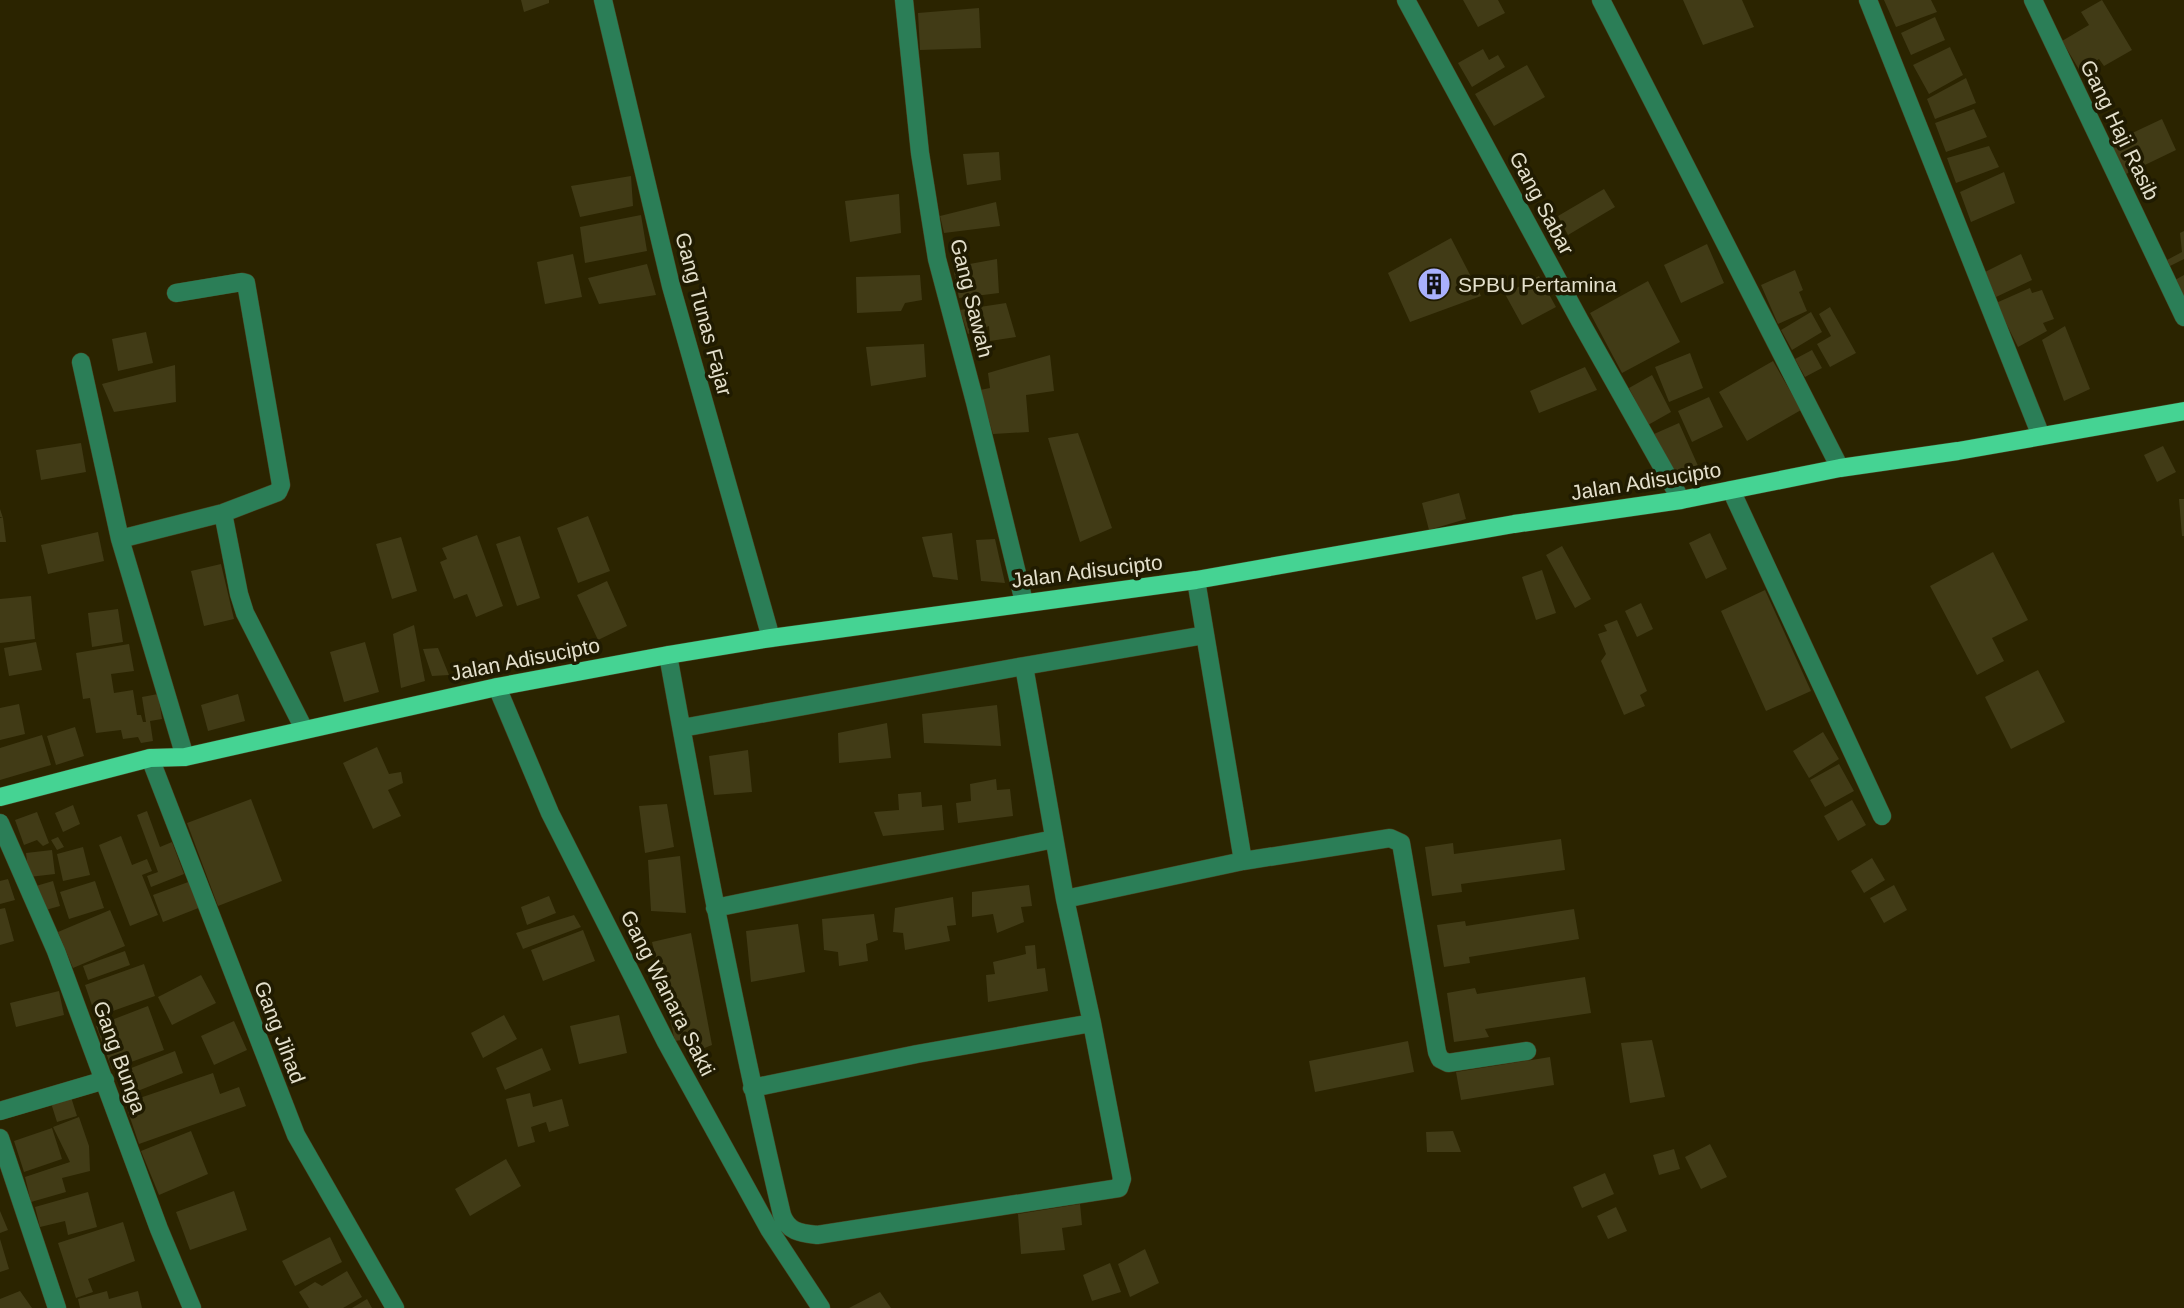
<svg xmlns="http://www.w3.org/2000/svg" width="2184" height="1308" font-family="Helvetica,sans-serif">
	<rect width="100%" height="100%" fill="#2b2400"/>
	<path fill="#413b16" d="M521,0H549V3L524,12Z
		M1463,0H1498L1505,13L1478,27Z
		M1683,0H1742L1754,27L1703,45Z
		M1884,0H1931L1937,12L1896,27Z
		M2102,0L2132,50L2104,66L2099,59L2080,71L2062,41L2089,25L2081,12Z
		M979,8L981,48L920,50L918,13Z
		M1935,17L1945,40L1911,55L1901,33Z
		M1950,47L1963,75L1929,94L1913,65Z
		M1483,49L1489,60L1498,55L1505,67L1472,87L1458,63Z
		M1527,65L1545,97L1494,126L1475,94Z
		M1966,78L1976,103L1935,119L1927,99Z
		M1974,109L1987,137L1946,152L1935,123Z
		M2162,119L2176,150L2124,175L2109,144Z
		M1989,146L1999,167L1956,183L1947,158Z
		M999,152L1001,180L967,185L963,154Z
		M2004,172L2015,203L1971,222L1960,192Z
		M631,176L633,206L580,217L571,186Z
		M1604,189L1615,207L1568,235L1558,216Z
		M899,194L901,233L850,242L845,201Z
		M996,202L1000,226L944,233L940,216Z
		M641,215L647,251L585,263L580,227Z
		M2184,231V259L2170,266L2167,260L2182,252L2180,233Z
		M1451,238L1481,296L1410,322L1388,273Z
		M1707,244L1724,283L1681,303L1664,265Z
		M573,254L582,297L545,304L537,262Z
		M2021,254L2032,280L1996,297L1985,272Z
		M997,259L999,293L959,298L953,267Z
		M647,264L656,295L599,304L588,278Z
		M1795,270L1803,290L1799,292L1807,311L1778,324L1761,285Z
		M920,275L922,300L905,303L901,311L857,313L856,277Z
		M2184,275V298L2175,280Z
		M1539,276L1556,307L1522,325L1505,294Z
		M1648,281L1680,342L1622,373L1590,313Z
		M2030,288L2032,293L2042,290L2054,319L2043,323L2047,331L2018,347L1996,303Z
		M1006,303L1016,337L990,341L989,326L968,334L960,310Z
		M1830,307L1856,353L1830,367L1817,344L1831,336L1819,314Z
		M1811,312L1822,332L1792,350L1781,330Z
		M2065,326L2090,389L2064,401L2042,340Z
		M146,332L153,363L118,371L112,339Z
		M924,344L926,377L871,386L866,347Z
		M1812,350L1822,368L1805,377L1795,359Z
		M1690,353L1703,388L1669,402L1655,367Z
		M1050,355L1054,391L1026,395L1029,432L993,434L980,390L990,388L988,373Z
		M1773,361L1801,410L1747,441L1719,392Z
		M175,365L176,402L114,412L102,384Z
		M1585,367L1597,390L1539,413L1530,391Z
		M1652,375L1671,412L1648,425L1629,388Z
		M1709,397L1723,427L1692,442L1678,411Z
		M1679,423L1699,468L1674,479L1654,434Z
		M1078,433L1112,528L1080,542L1048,438Z
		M81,443L86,472L41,480L36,450Z
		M2163,446L2176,472L2157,482L2144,455Z
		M1459,493L1466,519L1429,530L1422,503Z
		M2179,499H2184V536H2182Z
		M0,509L3,518L6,542H0V518H3L0,517Z
		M588,516L610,571L578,583L557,528Z
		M98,532L104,561L48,574L41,545Z
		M952,533L958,580L933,577L922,537Z
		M1710,533L1727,569L1706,579L1689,543Z
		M477,535L503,606L476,617L467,594L454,599L440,562L447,559L442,548Z
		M520,536L540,598L517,606L496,544Z
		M401,537L417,591L392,599L376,544Z
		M995,539L1005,583L981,581L976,540Z
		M1562,546L1591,599L1575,608L1546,555Z
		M1993,552L2028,620L1992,638L2004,661L1977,675L1930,586Z
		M221,564L234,619L204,626L191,571Z
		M1542,570L1556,613L1536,620L1522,577Z
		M607,581L627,626L598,640L577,595Z
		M1765,590L1811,691L1766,711L1721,611Z
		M31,596L35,639L0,643V599Z
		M1641,603L1653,629L1637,637L1625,611Z
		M118,609L123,642L92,647L88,613Z
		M1617,620L1647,691L1640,695L1645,706L1624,715L1601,661L1606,654L1598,634L1607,631L1604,625Z
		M414,625L425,681L401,688L393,634Z
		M36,642L42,670L9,676L4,648Z
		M365,642L379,692L344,702L330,652Z
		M129,644L134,671L111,674L114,693L133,690L137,715H141L143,722H146L142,697L158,694L162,719L150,721L153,741L141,743L138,737L123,739L121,730L96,733L90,698L83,699L76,653Z
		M438,648L449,675L432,676L423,649Z
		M2038,670L2065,722L2011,749L1985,697Z
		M238,694L245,721L208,731L201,705Z
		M19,704L25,734L0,740V708Z
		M997,705L1001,746L924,743L922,714Z
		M887,723L891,758L839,763L838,733Z
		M75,727L84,756L56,765L47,736Z
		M1823,732L1839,759L1809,778L1793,751Z
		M42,735L51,765L0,780V748Z
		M377,747L389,774L401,772L403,783L388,790L401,816L373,829L343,763Z
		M748,750L752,792L714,795L709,756Z
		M1839,764L1854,791L1825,807L1810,780Z
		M996,779L997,790L1010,789L1013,816L958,823L956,803L971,801L970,784Z
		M921,792L922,807L942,805L944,830L883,836L874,812L899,810L898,794Z
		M251,799L282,881L218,906L187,823Z
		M1852,800L1866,825L1838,841L1824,816Z
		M667,804L674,847L645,853L639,806Z
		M73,805L80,824L63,832L55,813Z
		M147,811L160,847L172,842L184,874L151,887L147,876L158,872L137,815Z
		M37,812L49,843L43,846L37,840L24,845L15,820Z
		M121,836L132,865L147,859L152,871L142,875L158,915L130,926L99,845Z
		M58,837L64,847L57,850L51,840Z
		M1561,839L1565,870L1461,884L1462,892L1432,896L1425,847L1453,843L1454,854Z
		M83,847L90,875L63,881L57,854Z
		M52,850L55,874L29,877L26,853Z
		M680,856L686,913L651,911L648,860Z
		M1872,858L1885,880L1864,893L1851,871Z
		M8,879L15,900L0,904V881Z
		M53,881L60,906L42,911L36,886Z
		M95,881L104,908L69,919L60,892Z
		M191,881L201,907L163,922L153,895Z
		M1029,885L1032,906L1021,907L1024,922L997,933L993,914L972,917V892Z
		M1894,885L1907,910L1884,923L1870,898Z
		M549,896L556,913L527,925L521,907Z
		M953,897L956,925L947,926L950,941L905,950L903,933L893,932L895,908Z
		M5,908L14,941L0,945V909Z
		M1574,909L1579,939L1469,957L1470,963L1444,967L1437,925L1465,921L1466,926Z
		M110,910L125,946L73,968L58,932Z
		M874,914L878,940L866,944L868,961L839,966L838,952L824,950L822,919Z
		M574,915L581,927L523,949L516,933Z
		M798,924L805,972L751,982L746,931Z
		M583,930L595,961L543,981L531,950Z
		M691,933L712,1045L692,1053L688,1039L675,1041L652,942Z
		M1035,945L1037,969L1045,968L1048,991L988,1002L986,975L995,974L993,962L1026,954L1025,946Z
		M125,951L130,965L88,980L83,966Z
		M144,964L155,996L96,1017L85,985Z
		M201,975L216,1003L172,1025L158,997Z
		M1585,977L1591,1013L1485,1029L1489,1037L1454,1042L1447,993L1475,988L1477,994Z
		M59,991L64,1015L16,1027L10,1003Z
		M148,1006L164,1050L112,1069L96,1026Z
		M504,1015L517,1039L483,1058L471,1033Z
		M619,1015L627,1053L579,1064L570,1026Z
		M234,1021L247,1050L214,1065L201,1036Z
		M1652,1040L1665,1097L1630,1103L1621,1043Z
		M1408,1041L1414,1072L1315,1092L1309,1061Z
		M542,1048L551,1070L505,1090L496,1068Z
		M175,1051L183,1073L130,1094L121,1072Z
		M1550,1057L1554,1085L1461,1100L1456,1072Z
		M213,1073L220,1094L239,1087L246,1106L139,1144L125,1103Z
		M530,1093L533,1107L562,1099L569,1126L549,1132L546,1122L531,1127L535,1142L518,1147L506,1099Z
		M71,1097L77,1116L57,1122L51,1103Z
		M79,1117L89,1146L90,1171L62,1178L66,1192L31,1202L25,1177L70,1162L53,1127Z
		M52,1128L62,1159L24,1172L14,1141Z
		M191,1131L208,1174L159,1195L141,1151Z
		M1453,1131L1461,1152H1427L1426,1132Z
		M1710,1144L1727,1177L1701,1189L1685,1157Z
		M1674,1149L1680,1169L1659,1175L1653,1155Z
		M506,1159L521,1186L470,1216L455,1189Z
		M1605,1173L1614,1194L1582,1208L1573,1187Z
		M234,1191L247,1230L190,1250L176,1212Z
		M88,1192L97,1227L68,1235L65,1221L40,1227L35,1207Z
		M1080,1204L1082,1225L1062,1228L1065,1250L1021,1254L1018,1214Z
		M1616,1207L1627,1231L1608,1239L1597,1216Z
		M0,1211L8,1230L0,1233Z
		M123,1222L135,1261L88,1279L93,1292L76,1298L58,1243Z
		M330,1237L342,1262L295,1286L282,1261Z
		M0,1239L9,1269L0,1272Z
		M1145,1249L1159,1283L1130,1297L1118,1264Z
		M1110,1263L1121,1292L1092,1301L1083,1275Z
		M347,1271L362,1297L343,1308H309L299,1292L315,1282L322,1286Z
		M20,1291L32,1308H0V1299Z
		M107,1291L109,1299L138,1291L142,1308H80L78,1299Z
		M880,1292L891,1308H849Z
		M367,1299L372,1308H352Z"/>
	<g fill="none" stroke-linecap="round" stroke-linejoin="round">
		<defs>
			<path id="minor" d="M603,0L671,286L771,638
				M904,0L920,153L937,259L975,402L1024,602
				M1406,0L1580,321L1681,500
				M1601,0L1840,468
				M1868,0L2041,436
				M2033,0L2184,317
				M81,362L120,539L185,757
				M1731,490L1882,816
				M223,513L239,594L245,613L304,729
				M120,539L223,513L278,492L281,485L246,283L242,282L176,293
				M1196,580L1243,861
				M668,655C702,843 738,1029 782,1215C788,1232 801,1233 817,1235L1119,1188L1122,1179L1092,1023L1065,899L1024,666
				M497,687L550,813L666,1042L769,1229L821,1308
				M682,728L1024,666L1205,635
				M150,758L296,1135L395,1308
				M0,823L56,951L159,1229L192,1308
				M1065,899L1243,861L1390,838L1401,843L1437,1052L1440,1059L1448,1063L1527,1051
				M715,908L1054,839
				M752,1088L917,1054L1092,1023
				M0,1111L105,1080
				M0,1138L57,1308"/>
			<path id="major" d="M0,797L150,758L185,757L497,687L668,655L771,638L1196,580L1514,524L1681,500L1840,468L1958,451L2184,411"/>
		</defs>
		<use href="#minor" stroke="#494221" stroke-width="19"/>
		<use href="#major" stroke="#494221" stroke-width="19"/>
		<use href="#minor" stroke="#2b7e57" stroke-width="18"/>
		<use href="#major" stroke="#45d393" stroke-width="18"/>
	</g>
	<defs>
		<symbol id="building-disc" viewBox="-11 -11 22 22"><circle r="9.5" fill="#a9b0fc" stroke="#201b01"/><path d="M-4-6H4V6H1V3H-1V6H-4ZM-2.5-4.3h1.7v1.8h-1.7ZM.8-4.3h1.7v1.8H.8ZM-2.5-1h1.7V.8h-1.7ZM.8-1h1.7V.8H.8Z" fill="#111"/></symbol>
	</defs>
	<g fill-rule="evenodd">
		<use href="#building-disc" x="1415" y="265" width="38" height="38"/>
	</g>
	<g text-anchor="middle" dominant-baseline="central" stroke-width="7" stroke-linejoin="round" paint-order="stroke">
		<g font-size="21" fill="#e4e0cc" stroke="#201b01">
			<text transform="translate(2120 130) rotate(64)">Gang Haji Rasib</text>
			<text transform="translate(1542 203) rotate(62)">Gang Sabar</text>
			<text transform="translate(972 298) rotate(76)">Gang Sawah</text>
			<text transform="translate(704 314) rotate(75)">Gang Tunas Fajar</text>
			<text transform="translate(1646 481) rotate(-9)">Jalan Adisucipto</text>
			<text transform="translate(1087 571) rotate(-7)">Jalan Adisucipto</text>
			<text transform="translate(525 659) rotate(-11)">Jalan Adisucipto</text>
			<text transform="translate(668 993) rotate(63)">Gang Wanara Sakti</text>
			<text transform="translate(280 1032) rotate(69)">Gang Jihad</text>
			<text transform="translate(120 1057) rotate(70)">Gang Bunga</text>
		</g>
		<g font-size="21" fill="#e4e0cc" stroke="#201b01" text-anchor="start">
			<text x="1458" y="284">SPBU Pertamina</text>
		</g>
	</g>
</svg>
